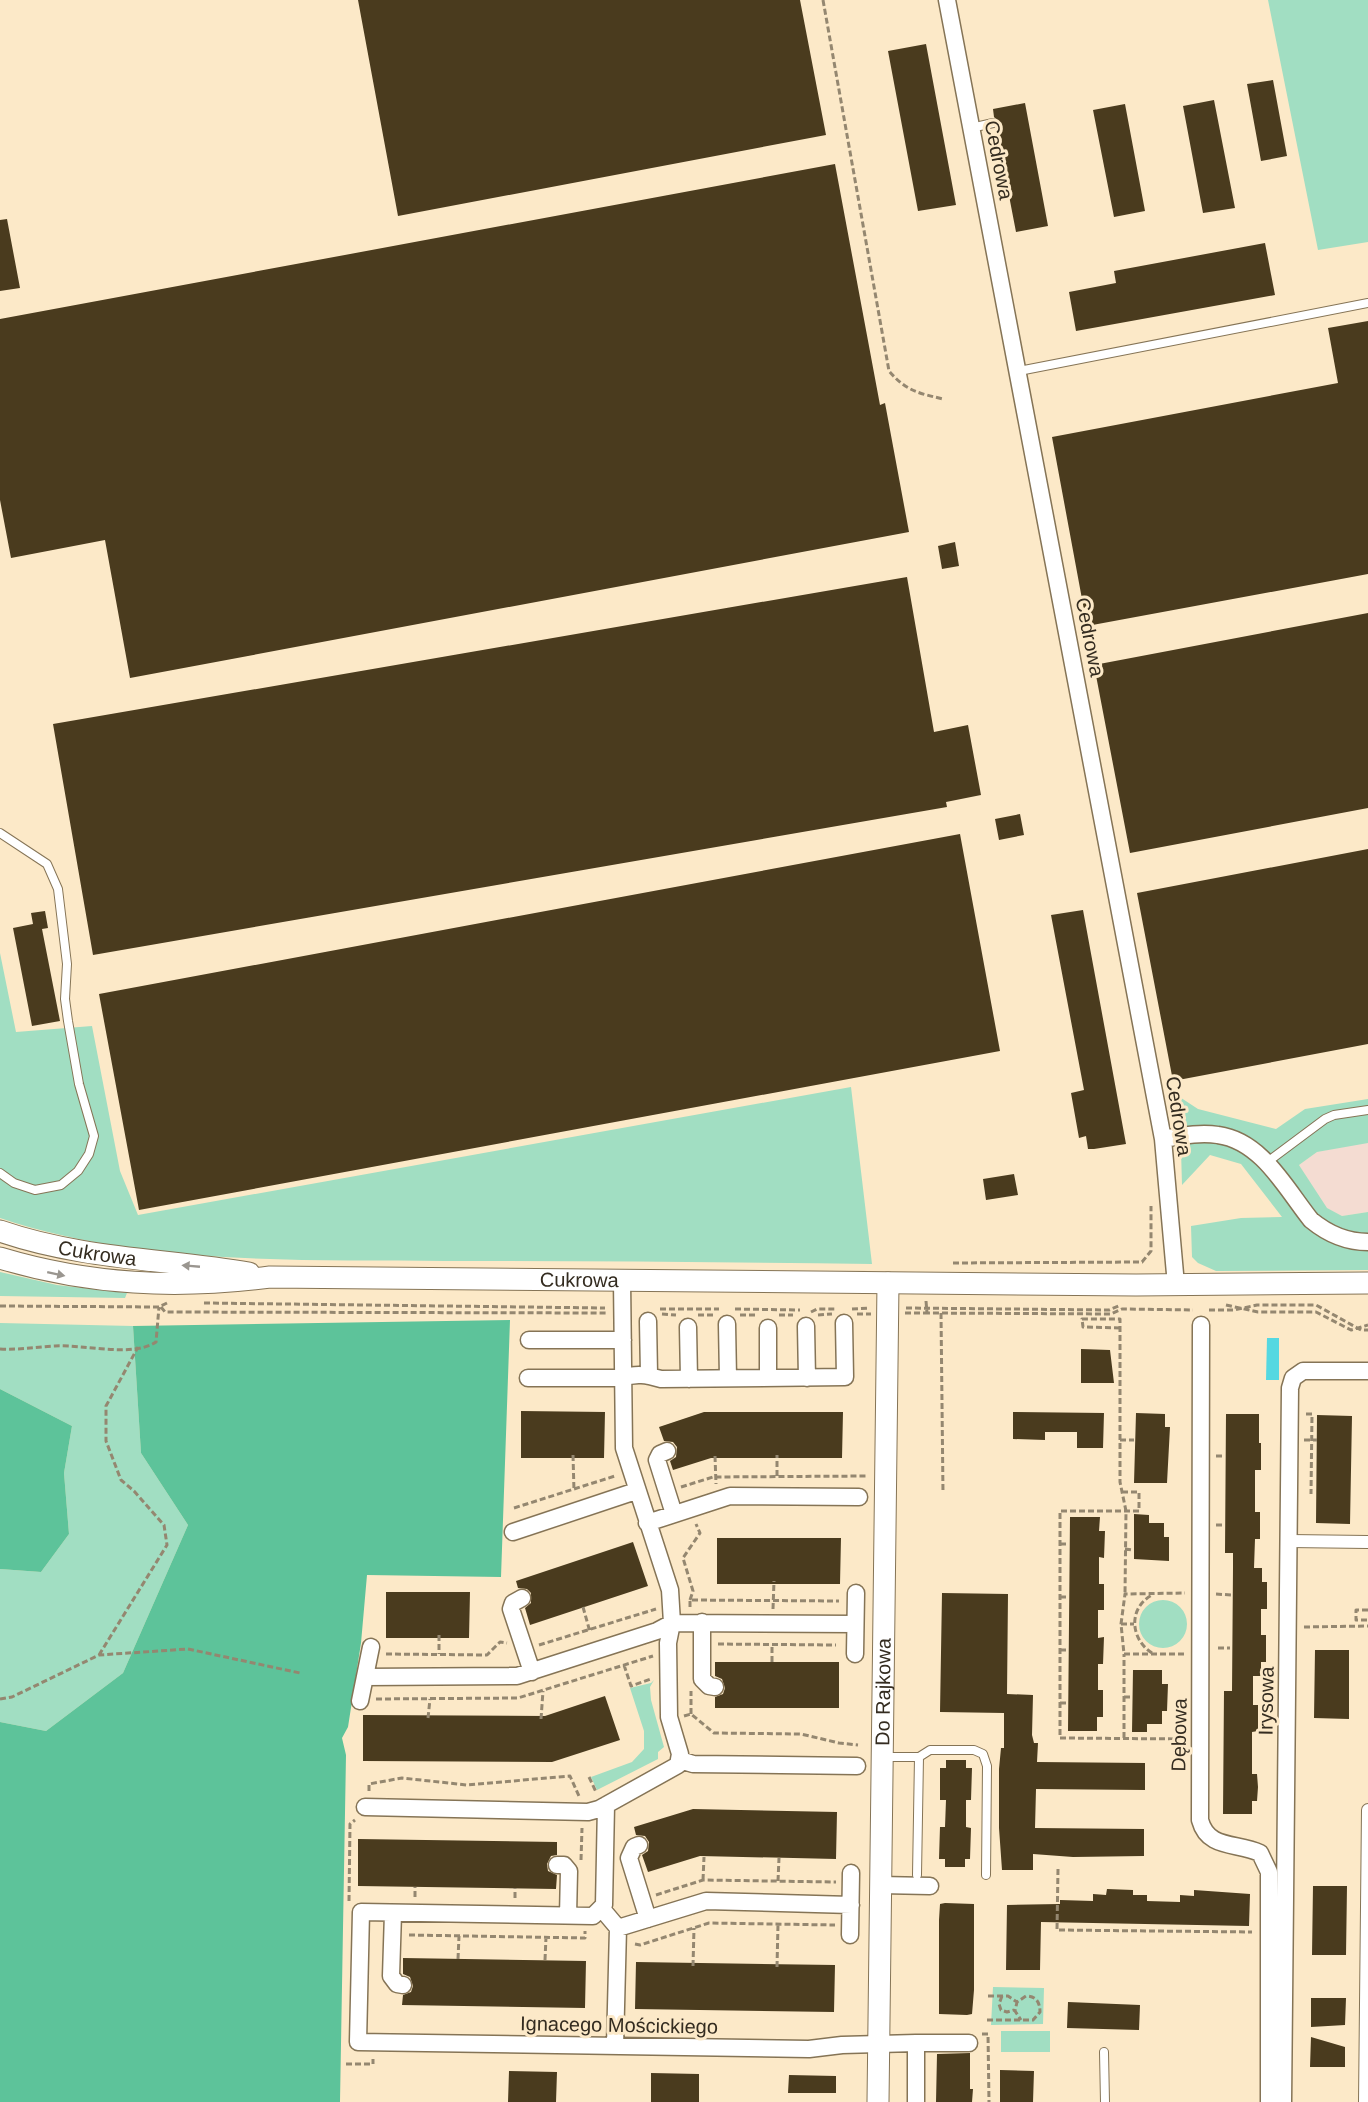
<svg xmlns="http://www.w3.org/2000/svg" width="1368" height="2102" font-family="Arial,sans-serif">
	<rect width="100%" height="100%" fill="#fce9c8"/>
	<path fill="#f4dcd2" d="M1368,1142V1212L1342,1216L1326,1208L1299,1165L1317,1152Z"/>
	<path fill="#a1dec2" d="M1268,0H1368V242L1318,250Z
		M0,953L16,1032L92,1026L120,1171L138,1215L851,1087L872,1264C730,1262 587,1261 445,1261C299,1260 139,1265 0,1218Z
		M1169,1090L1198,1109L1276,1129L1305,1109L1368,1099V1143L1317,1152L1299,1165L1327,1208L1342,1216L1368,1212V1270L1216,1271L1198,1263L1192,1257L1191,1226L1241,1218L1282,1217L1241,1164L1210,1155L1182,1185L1181,1150Z
		M0,1272L57,1285L127,1293L125,1298L0,1296Z
		M0,1323L133,1326L141,1453L188,1525L123,1673L46,1731L0,1722V1569L41,1572L69,1534L64,1473L72,1426L0,1389Z
		M1139 1624a24 24 0 1 1 48 0a24 24 0 1 1-48 0Z
		M654,1680L650,1687L651,1700L664,1747L658,1752V1759L597,1790L591,1777L632,1762L644,1749V1731L630,1688L651,1683Z
		M993,1987L1044,1988L1043,2024L991,2025Z
		M1001,2031H1050V2052H1001Z"/>
	<path fill="#5dc39a" d="M510,1320L501,1577L367,1575L361,1643L348,1727L342,1738L346,1755L340,2102H0V1722L46,1731L123,1673L188,1525L141,1453L133,1326Z
		M0,1389L72,1426L64,1473L69,1534L41,1572L0,1569Z"/>
	<path fill="#55d8e1" d="M1267,1338H1279V1380H1266Z"/>
	<path fill="#4a3b1e" d="M358,0H800L826,135L398,216Z
		M926,44L956,205L918,211L888,51Z
		M1273,80L1287,156L1261,161L1247,84Z
		M1214,100L1235,208L1203,213L1183,106Z
		M1025,103L1048,226L1016,232L996,128L999,122L994,117L993,109Z
		M1125,104L1145,211L1114,217L1093,110Z
		M835,164L880,405L885,403L909,532L130,678L105,540L11,558L0,500V319Z
		M7,219L20,288L0,291V220Z
		M1265,243L1275,295L1076,331L1069,292L1116,283L1114,271Z
		M1368,321V574L1087,626L1052,437L1338,383L1328,328Z
		M955,542L959,566L942,569L938,546Z
		M907,577L934,732L968,725L981,795L946,802L947,807L93,955L53,724Z
		M1368,613V808L1130,853L1094,665Z
		M1020,814L1024,835L999,840L995,819Z
		M960,834L1000,1051L139,1210L99,994Z
		M1368,849V1044L1173,1081L1137,893Z
		M1083,910L1126,1144L1094,1149H1088L1086,1136L1079,1138L1071,1093L1084,1090L1051,915Z
		M45,911L48,928L42,929L60,1021L32,1026L13,928L33,924L31,913Z
		M1014,1174L1018,1195L986,1200L983,1179Z
		M1081,1349L1110,1350L1114,1383H1081Z
		M521,1411L605,1412L604,1458H521Z
		M704,1412H843L842,1458H711L673,1470L670,1461L676,1457L677,1447L673,1442L664,1441L659,1427Z
		M1013,1412L1104,1413L1103,1448H1077V1432H1045V1440L1013,1439Z
		M1136,1413L1165,1414V1427H1170L1167,1483H1134Z
		M1226,1414H1259V1443H1261V1470H1255V1512H1260V1539H1255L1254,1568H1262V1582H1267V1609H1261V1635H1266V1662H1261V1676H1253V1705H1258V1731L1252,1732V1774H1257L1258,1787L1257,1801H1252V1814H1223L1224,1691H1232L1233,1568V1553H1225Z
		M1317,1415L1352,1416L1350,1524L1316,1523Z
		M1134,1514L1149,1515V1523H1164V1537H1169V1561L1134,1559Z
		M1070,1517H1100L1099,1531H1105L1104,1558L1099,1557V1584H1104V1610H1098V1638L1104,1637L1103,1664H1098V1690H1103V1717H1097V1731H1068Z
		M717,1538H841L840,1584H717Z
		M633,1542L648,1586L530,1625L525,1608L531,1603V1593L527,1589L518,1588L516,1581Z
		M386,1592H470L469,1638H386Z
		M942,1593L1008,1594L1007,1694L1033,1695L1032,1735L1034,1743H1038L1037,1762L1145,1763V1790L1036,1789L1035,1828L1144,1829V1856L1073,1857L1033,1854V1870H1002L999,1828V1769L1001,1748H1004V1713L940,1712Z
		M1315,1650H1349V1719L1314,1718Z
		M715,1662H839V1708H715V1697L723,1694L725,1688L722,1679L715,1676Z
		M1133,1670H1162V1684H1168L1167,1711H1162V1724H1147V1732H1132Z
		M605,1696L620,1740L552,1762L363,1761V1715L545,1716Z
		M946,1760H966V1768H972L971,1800H966V1827L971,1828L970,1859H965V1867H945V1859H939L940,1827H945L946,1800H940V1768H946Z
		M693,1809L837,1812L836,1859L700,1856L648,1872L642,1855L648,1851L649,1842L645,1836L636,1835L634,1827Z
		M358,1839L557,1842V1855L551,1856L547,1864L548,1871L557,1875L556,1889L358,1886Z
		M1313,1886H1347L1346,1955H1312Z
		M1107,1889L1133,1890V1895H1147V1901L1180,1902V1895L1194,1896V1890L1250,1894L1249,1926L1041,1922L1040,1970H1006L1007,1905L1060,1904V1900L1093,1901V1894L1106,1895Z
		M945,1903L974,1904V1990L972,2014L967,2015L939,2014V1920L940,1904Z
		M403,1958L586,1961L585,2008L402,2005L403,1995L411,1992L413,1986L410,1977L403,1974Z
		M636,1962L835,1965L834,2012L635,2009Z
		M1311,1998H1346L1345,2025L1311,2027Z
		M1068,2002L1140,2005L1139,2030L1067,2028Z
		M1311,2037L1345,2047V2067H1310Z
		M970,2053V2089H973L972,2102H936L937,2054Z
		M1000,2070L1034,2071L1033,2102H1000Z
		M509,2071L557,2072L556,2102H508Z
		M651,2073L699,2074V2102H651Z
		M789,2075L836,2076V2093H788Z"/>
	<g fill="none" stroke-linecap="round" stroke-linejoin="round">
		<defs>
			<path id="service" d="M971,128L993,123
				M1019,371L1368,303
				M0,833L47,864L58,889L67,964L65,999L68,1021L79,1084L94,1136L89,1154L78,1171L61,1185L35,1190L14,1183L0,1173
				M1266,1163L1325,1119L1334,1115L1368,1110
				M882,1757H919L930,1750H974L983,1754L987,1766L986,1875
				M917,1875L919,1757
				M1104,2052L1105,2102"/>
			<path id="pedestrian" d="M1289,1541L1368,1542
				M1365,2102L1368,1810"/>
			<path id="minor" d="M947,0L1163,1139L1176,1285
				M1163,1139C1181,1136 1200,1132 1218,1135C1262,1141 1286,1189 1311,1220C1328,1234 1346,1242 1368,1242
				M648,1321L649,1374
				M727,1324L728,1378
				M1201,1325L1200,1820C1208,1850 1237,1842 1260,1853L1269,1872V2102
				M806,1326L807,1378
				M688,1327L689,1379
				M768,1328V1378
				M529,1340H623
				M528,1378H622C637,1373 646,1375 661,1379L845,1377L844,1323
				M667,1451L660,1454L657,1460L674,1514
				M647,1523L730,1496L859,1497
				M513,1532L636,1491
				M522,1598L513,1603L511,1609L532,1672
				M702,1622V1679L709,1686L715,1687
				M855,1654L856,1593
				M365,1677L517,1676L657,1631L672,1623L855,1624
				M360,1701L371,1647
				M680,1760L693,1764L857,1766
				M606,1805L604,1905L593,1916L361,1912L358,2042L809,2049L842,2045L916,2043V2102
				M365,1807L588,1812L599,1809L678,1765L680,1754L669,1717L668,1643L672,1623L670,1590L624,1448L622,1280
				M639,1845L634,1847L629,1858L648,1919
				M557,1865H564L569,1871L568,1916
				M880,1885L930,1886
				M602,1909L618,1928L615,2046
				M393,1913L391,1976L397,1984L403,1985
				M618,1928L706,1901L851,1905
				M850,1935L851,1873
				M916,2043H969
				M1283,2102L1290,1388L1293,1378L1303,1371H1368"/>
			<g id="tertiary">
				<path id="s1" d="M0,1231C81,1259 165,1259 249,1273"/>
				<path id="s2" d="M0,1258C90,1285 177,1289 270,1277L1136,1285L1368,1283"/>
				<path id="s3" d="M878,2102L888,1283"/>
			</g>
		</defs>
		<use href="#service" stroke="#857456" stroke-width="10"/>
		<use href="#pedestrian" stroke="#857456" stroke-width="14"/>
		<use href="#minor" stroke="#857456" stroke-width="19"/>
		<use href="#tertiary" stroke="#857456" stroke-width="23"/>
		<path stroke="#948770" stroke-width="3" stroke-dasharray="6 3" stroke-linecap="butt" d="M823,0L889,371C906,391 918,393 943,399
			M953,1263L1142,1262L1151,1251V1206
			M926,1301L927,1313L1111,1314L1122,1309L1193,1310
			M204,1303L605,1308
			M1226,1305L1258,1312H1316L1351,1330L1368,1325
			M0,1306L159,1307L167,1303
			M161,1307L165,1312L607,1313
			M906,1308L1109,1310L1121,1305
			M660,1309H719
			M735,1309L800,1310
			M852,1309L870,1308
			M1209,1310H1234L1257,1305H1316L1361,1330H1368
			M811,1312L817,1309H837
			M905,1313H927
			M941,1313L943,1493
			M662,1314L676,1315
			M857,1314H871
			M698,1315H715
			M740,1315H757
			M779,1315H793
			M818,1315L832,1314
			M1120,1328L1083,1327L1082,1319H1120V1482L1126,1511L1125,1594
			M0,1349C19,1350 36,1347 55,1346C83,1344 132,1358 156,1342L159,1307
			M1306,1414H1312L1311,1494
			M1120,1440H1134
			M1304,1440H1317
			M573,1455L574,1491
			M715,1456L716,1484
			M1216,1456H1225
			M777,1476V1455
			M681,1487L713,1477L867,1476
			M1122,1492H1139V1511H1060V1738L1184,1739
			M514,1508L615,1476
			M1216,1525H1224
			M1060,1544H1069
			M1125,1549L1133,1550
			M1216,1594L1231,1595
			M1060,1597H1068
			M690,1600L693,1591L683,1558L700,1533L696,1524
			M583,1607L590,1632
			M690,1607V1600L839,1601
			M773,1609L774,1581
			M1368,1610H1356V1620H1368
			M1121,1624H1134
			M1304,1627L1368,1626
			M439,1635V1654
			M718,1644L836,1645
			M539,1645L656,1609
			M1218,1648H1230
			M1060,1650H1068
			M1152,1653C1130,1639 1128,1608 1152,1595
			M386,1654L487,1655L500,1642L507,1643
			M1184,1654H1124L1121,1624L1125,1594L1185,1593
			M99,1655L167,1545L164,1525L134,1491L121,1480L106,1441V1406L138,1347
			M772,1662V1645
			M624,1665L631,1686L651,1679
			M1124,1697H1131
			M0,1699L12,1697L99,1655L188,1649L300,1673
			M376,1699L518,1698L653,1656
			M1060,1703H1067
			M691,1714V1691
			M684,1716L691,1714L714,1733L801,1734L839,1743L858,1745
			M428,1718L430,1699
			M541,1719L543,1691
			M1124,1738V1654
			M589,1777L596,1792
			M369,1791V1784L402,1778L467,1785L570,1776L579,1796
			M581,1860L582,1828
			M1058,1869L1057,1930L1252,1932
			M703,1880L704,1857
			M778,1881L779,1858
			M656,1895L703,1880L836,1882
			M415,1897V1887
			M515,1898V1888
			M349,1901L350,1824L355,1820
			M409,1935L585,1938V1931
			M635,1944L640,1945L709,1923L835,1925
			M458,1959L459,1936
			M545,1960L546,1937
			M693,1966L694,1928
			M777,1967L778,1924
			M988,1996H1008L1017,2002
			M1002,1996L999,2004L1001,2010L1007,2012L1014,2010
			M987,2020H1033L1040,2012C1040,2002 1036,1996 1026,1996L1017,2002L1015,2011L1021,2020
			M982,2034H988L989,2102
			M346,2064H373V2059"/>
		<use href="#service" stroke="#fff" stroke-width="8"/>
		<use href="#pedestrian" stroke="#fff" stroke-width="12"/>
		<use href="#minor" stroke="#fff" stroke-width="16"/>
		<use href="#tertiary" stroke="#fff" stroke-width="21"/>
	</g>
	<defs><path id="oneway-solid" d="M-6-.8H1V-3.2L6.5 0L1 3.2V.8H-6Z" transform="scale(1.5)"/></defs>
	<g fill="#9a9690">
		<use href="#oneway-solid" transform="translate(191 1266) rotate(-175)"/>
		<use href="#oneway-solid" transform="translate(56 1274) rotate(12)"/>
	</g>
	<g text-anchor="middle" dominant-baseline="central" stroke-width="6" stroke-linejoin="round" paint-order="stroke">
		<g font-size="20" fill="#342c20" stroke="#fce9c8">
			<text transform="translate(999 160) rotate(79)">Cedrowa</text>
			<text transform="translate(1090 637) rotate(79)">Cedrowa</text>
			<text transform="translate(1179 1116) rotate(81)">Cedrowa</text>
			<text stroke="none"><textPath href="#s1" startOffset="100">Cukrowa</textPath></text>
			<text stroke="none"><textPath href="#s2" startOffset="582">Cukrowa</textPath></text>
			<text stroke="none"><textPath href="#s3" startOffset="410">Do Rajkowa</textPath></text>
			<text transform="translate(1266 1701) rotate(-89)">Irysowa</text>
			<text transform="translate(1179 1735) rotate(-89)">Dębowa</text>
			<text transform="translate(619 2025) rotate(1)">Ignacego Mościckiego</text>
		</g>
	</g>
</svg>
